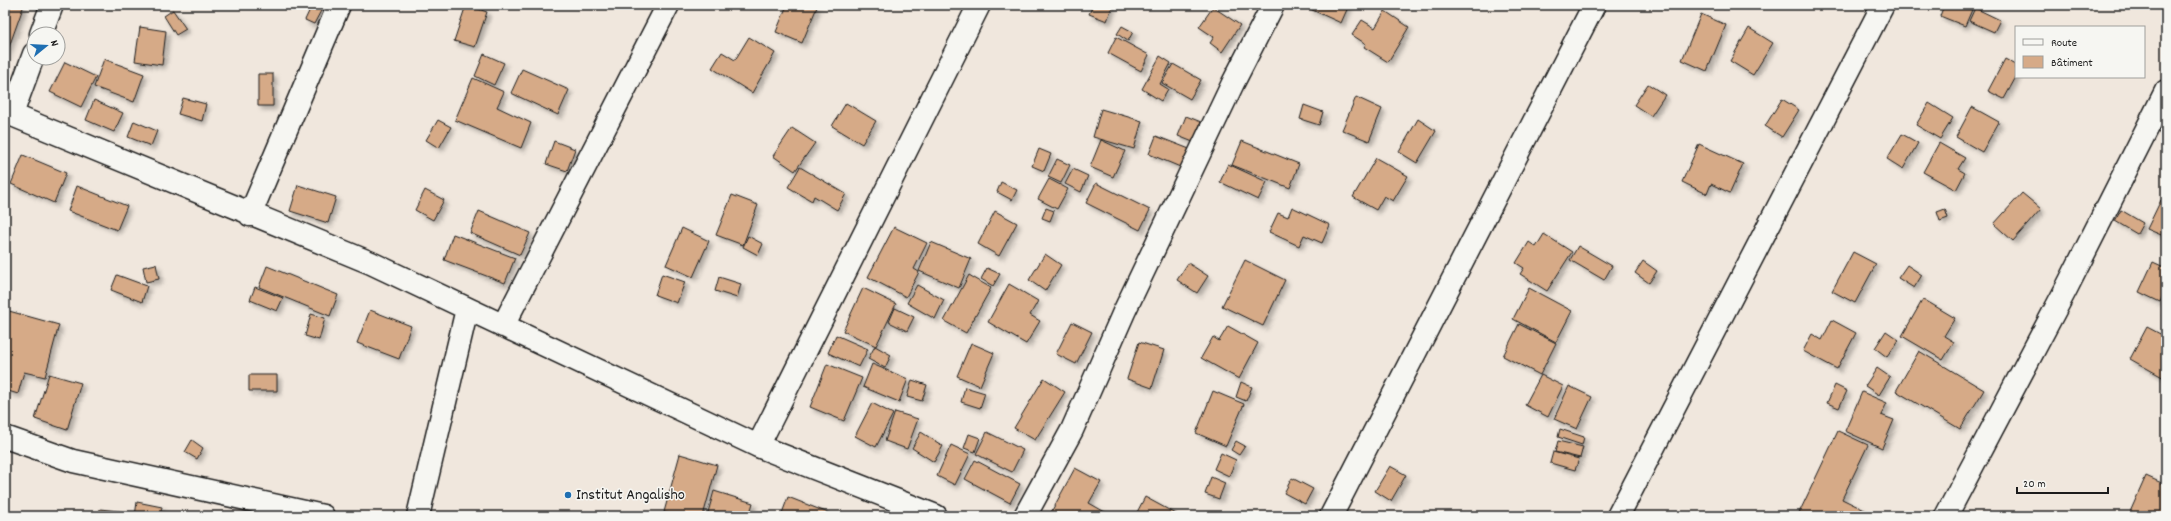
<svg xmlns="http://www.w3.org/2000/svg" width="2171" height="521" font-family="Dekko,sans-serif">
	<defs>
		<filter id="shadow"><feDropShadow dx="3.5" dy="3.5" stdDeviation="2" flood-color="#0004"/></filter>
	</defs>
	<rect width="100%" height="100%" fill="#f0e7dd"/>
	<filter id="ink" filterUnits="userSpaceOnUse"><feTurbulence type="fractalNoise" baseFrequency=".025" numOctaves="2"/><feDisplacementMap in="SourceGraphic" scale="8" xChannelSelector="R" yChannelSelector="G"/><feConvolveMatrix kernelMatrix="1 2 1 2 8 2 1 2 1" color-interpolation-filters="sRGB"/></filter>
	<g filter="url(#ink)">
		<path fill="#d6aa87" stroke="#1c1c1c" filter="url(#shadow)" d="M5,5H24L5,58Z
			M312,5L323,7L314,24L305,20Z
			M466,5L487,12L475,47L454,41Z
			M787,5H811L817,7L802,43L776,32Z
			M1093,5H1113L1107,21L1089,14Z
			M1311,5H1349L1341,23L1310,9Z
			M1944,5H1974L1965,26L1940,16Z
			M1213,7L1240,25L1222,52L1210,43L1214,37L1199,27Z
			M1975,8L2000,20L1994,32L1969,21Z
			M173,10L186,29L176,35L164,16Z
			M1385,11L1409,27L1388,62L1364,47L1366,44L1352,35L1362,20L1375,28Z
			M1701,14L1726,25L1707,71L1682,60Z
			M1122,26L1133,32L1128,41L1117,34Z
			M140,27L166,31L162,65L135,61Z
			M1749,28L1773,43L1753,75L1730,61Z
			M749,37L775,53L752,93L712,68L722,52L735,60Z
			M1116,37L1149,55L1141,71L1108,53Z
			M484,54L504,63L494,85L475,76Z
			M1160,56L1171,63L1160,84L1168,89L1161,101L1142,89Z
			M104,59L144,74L134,102L94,87Z
			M2005,59L2016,65V77L2004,99L1988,91Z
			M65,62L96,77L81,107L50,92Z
			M1173,64L1201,80L1190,99L1162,83Z
			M522,69L569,90L558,115L511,93Z
			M258,74H273V106H258Z
			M473,78L504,92L497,107L531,123L521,148L455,120Z
			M1648,84L1665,95L1651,116L1634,105Z
			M1356,97L1382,109L1369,141L1342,130Z
			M183,98L206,104L202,121L178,114Z
			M1782,99L1799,110L1782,137L1765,126Z
			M94,100L123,113L114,132L86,120Z
			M846,103L876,121L862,144L832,126Z
			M1929,103L1953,118L1940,139L1916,125Z
			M1304,105L1323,112L1319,125L1300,119Z
			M1972,107L1999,122L1982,152L1956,137Z
			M1101,109L1142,121L1134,149L1093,137Z
			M1186,116L1201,122L1193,142L1178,136Z
			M1418,119L1436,131L1417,163L1399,152Z
			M438,120L451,127L439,148L426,140Z
			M134,121L157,131L151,146L128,137Z
			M792,128L815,143L795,171L773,156Z
			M1902,134L1918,143L1903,169L1887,159Z
			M1156,136L1192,150L1185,169L1149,154Z
			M1101,140L1125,151L1113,177L1090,167Z
			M554,141L575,149L567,171L546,164Z
			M1242,141L1299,164L1290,188L1232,165Z
			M1939,143L1965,158L1958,169L1965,173L1956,190L1923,172Z
			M1699,144L1743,164L1730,193L1711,184L1707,194L1682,182Z
			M1039,149L1051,154L1044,171L1032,166Z
			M23,155L66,173L54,203L11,184Z
			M1376,158L1408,176L1393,201L1384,196L1376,210L1353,197Z
			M1057,159L1070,165L1061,183L1048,177Z
			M1228,164L1267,182L1258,200L1220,182Z
			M800,167L846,194L837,210L814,196L812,201L788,187Z
			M1073,169L1088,176L1081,192L1065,184Z
			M1049,179L1068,189L1057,209L1038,199Z
			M1001,182L1017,190L1012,200L997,192Z
			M1096,183L1150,210L1140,230L1086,203Z
			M298,185L336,197L328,223L290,211Z
			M77,186L127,206L117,230L68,211Z
			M425,190L444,200L433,220L415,210Z
			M2022,193L2041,209L2013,241L1994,224Z
			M732,195L758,205L743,245L716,235Z
			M2161,200L2166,202V237L2147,229Z
			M1292,207L1330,225L1322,243L1304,235L1299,246L1269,232L1278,213L1288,217Z
			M1046,208L1054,211L1050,221L1042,218Z
			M1945,209L1948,218L1940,221L1937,212Z
			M2121,210L2143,223L2137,234L2115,221Z
			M479,211L530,233L520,255L470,233Z
			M995,211L1017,223L999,256L978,244Z
			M894,227L927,243L914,269L919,272L906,297L868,277Z
			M682,228L709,241L693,277L666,265Z
			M453,234L515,258L505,283L444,260Z
			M1544,234L1572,252L1547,291L1520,274L1524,268L1516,263L1529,242L1536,247Z
			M748,236L763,244L758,255L743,247Z
			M931,242L971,259L959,288L919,271Z
			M1578,246L1612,266L1604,280L1570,260Z
			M1853,252L1876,264L1855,303L1832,291Z
			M1045,254L1061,265L1045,291L1029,280Z
			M1245,260L1285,280L1263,326L1222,306Z
			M1643,261L1657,271L1649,283L1635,273Z
			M2153,262L2166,268V289L2160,302L2139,292Z
			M1188,263L1208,276L1197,293L1177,280Z
			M156,264L159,279L146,282L143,267Z
			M1907,265L1922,275L1914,288L1898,278Z
			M267,266L338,295L330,316L259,287Z
			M987,268L1000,274L993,286L981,279Z
			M662,274L685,282L677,303L655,295Z
			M117,275L147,286L142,302L111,290Z
			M969,275L991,288L966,333L944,321Z
			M719,277L741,284L737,298L715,291Z
			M1009,284L1038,301L1030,315L1040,321L1026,344L988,322Z
			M917,285L944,300L935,319L907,303Z
			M255,287L283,298L277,311L250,300Z
			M863,288L896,304L876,346L843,331Z
			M1529,288L1572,311L1556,342L1513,319Z
			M1923,299L1955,318L1944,336L1954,342L1943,360L1902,336Z
			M895,308L914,317L907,331L889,322Z
			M2166,308V318L2162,316Z
			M370,310L411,326L399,359L357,343Z
			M9,311L59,325L45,377L24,372L18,394L5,390V325Z
			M311,314L325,318L319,340L305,336Z
			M1832,320L1856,333L1837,369L1803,351L1812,334L1822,340Z
			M1072,322L1092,332L1076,364L1056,354Z
			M1519,324L1556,343L1540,375L1503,356Z
			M1228,326L1258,343L1239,379L1201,358L1213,337L1219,341Z
			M2147,327L2166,337V379L2130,359Z
			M1886,331L1899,340L1887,357L1875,348Z
			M836,335L868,349L859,367L828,353Z
			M1139,342L1164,350L1152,388L1127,379Z
			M971,343L994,353L980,386L957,376Z
			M875,346L891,355L885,368L868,359Z
			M1919,351L1984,390L1960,429L1896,391Z
			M827,364L862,378L844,421L810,407Z
			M872,364L908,379L899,402L863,387Z
			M1877,368L1890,377L1879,395L1865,386Z
			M49,374L81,383L67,430L35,419Z
			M249,375H277V391H249Z
			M1541,375L1563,386L1548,417L1525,405Z
			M1044,378L1065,392L1035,440L1014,428Z
			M912,380L927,385L922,401L907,397Z
			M1241,382L1252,387L1246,401L1236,397Z
			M1835,385L1847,391L1839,408L1827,403Z
			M1569,386L1592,397L1577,429L1554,419Z
			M965,387L985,393L980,408L961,402Z
			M1213,391L1244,404L1226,446L1196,433Z
			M1862,392L1887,403L1881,415L1894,420L1882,448L1845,431Z
			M872,403L893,414L876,447L855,436Z
			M895,412L918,419L907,449L885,441Z
			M1560,429L1584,437L1582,445L1558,437Z
			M1838,431L1868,445L1842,499L1877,516H1806L1799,513Z
			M921,432L943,446L934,462L912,448Z
			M987,432L1023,450L1012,472L976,454Z
			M969,434L980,438L975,452L964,448Z
			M192,440L203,448L197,459L185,452Z
			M1236,441L1245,446L1239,455L1231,450Z
			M1558,441L1583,447L1580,458L1555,452Z
			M951,445L970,454L955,485L937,476Z
			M1553,452L1579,459L1575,470L1550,463Z
			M1221,453L1236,460L1229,476L1214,469Z
			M680,454L717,465L703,516H676L664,512Z
			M975,460L1020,484L1010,503L965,479Z
			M1390,466L1406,475L1391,501L1375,491Z
			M1075,468L1101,482L1089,503L1112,516H1049Z
			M2146,476L2166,485V516H2139L2130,512Z
			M1211,477L1225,483L1219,499L1205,494Z
			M1292,478L1313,489L1305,504L1284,493Z
			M714,491L753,503L749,516H707Z
			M788,497L836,516H781Z
			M1145,497L1180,516H1135Z
			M137,502L162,507L160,516H135Z
			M100,509L127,512V516H99Z"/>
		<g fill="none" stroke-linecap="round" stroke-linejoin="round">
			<defs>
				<path id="street" d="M41,34L52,5
					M5,112L371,263L758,446L936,516
					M12,114L34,54
					M250,215L339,5
					M503,326L668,5
					M5,437L73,461L323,516
					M758,446L979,5
					M418,516L467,309
					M1025,516L1072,430L1124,312L1233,83L1273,5
					M1331,516L1594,5
					M1618,516L1883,5
					M1946,516L2066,289L2166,91"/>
			</defs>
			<use href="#street" stroke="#1c1c1c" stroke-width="25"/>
			<use href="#street" stroke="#f6f6f2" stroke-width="22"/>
		</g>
	</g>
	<circle fill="#1f6fb2" stroke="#f6f6f2" stroke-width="1.5" cx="568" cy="495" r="4"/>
	<g text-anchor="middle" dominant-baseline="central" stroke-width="3" stroke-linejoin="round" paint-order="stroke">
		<g font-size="16" fill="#1c1c1c" stroke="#f6f6f2" text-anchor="start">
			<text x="576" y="495">Institut Angalisho</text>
		</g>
	</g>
	<rect width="2171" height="521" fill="none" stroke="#f6f6f2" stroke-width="20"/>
	<rect x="10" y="10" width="2151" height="501" fill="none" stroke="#1c1c1c" stroke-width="1.5" filter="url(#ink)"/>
	<rect x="2015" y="26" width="130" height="52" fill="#f6f6f2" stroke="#9f9f9c"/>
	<rect x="2023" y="39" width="20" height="6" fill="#f6f6f2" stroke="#9f9f9c"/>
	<text x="2051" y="46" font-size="12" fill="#1c1c1c">Route</text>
	<rect x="2023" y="56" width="20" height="12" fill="#d6aa87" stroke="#9f9f9c"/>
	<text x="2051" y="66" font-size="12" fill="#1c1c1c">Bâtiment</text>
	<g transform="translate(46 46) rotate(72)"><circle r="19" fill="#f6f6f2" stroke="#9f9f9c"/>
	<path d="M0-3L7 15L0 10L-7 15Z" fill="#1f6fb2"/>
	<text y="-6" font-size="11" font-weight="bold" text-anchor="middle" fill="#1c1c1c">N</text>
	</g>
	<path d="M2017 487v6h91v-6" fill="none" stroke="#1c1c1c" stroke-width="2"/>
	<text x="2023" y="487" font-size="12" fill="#1c1c1c" stroke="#f6f6f2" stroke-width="3" paint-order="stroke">20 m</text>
</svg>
